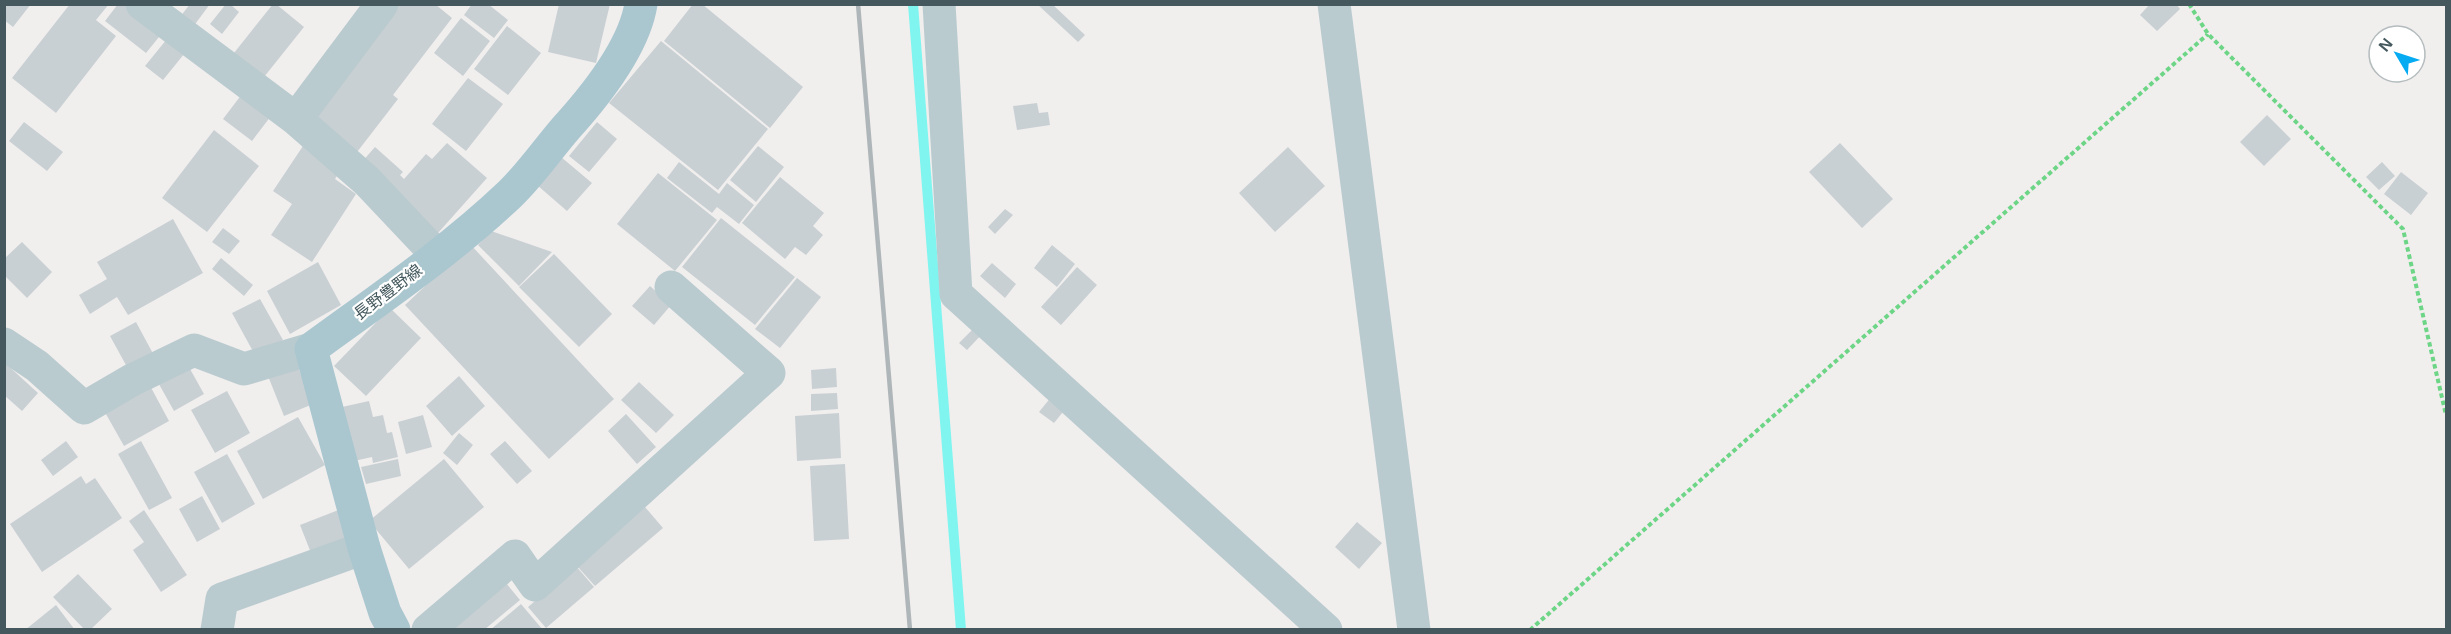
<svg xmlns="http://www.w3.org/2000/svg" width="2451" height="634" font-family="Arial,'Noto Sans JP',sans-serif">
	<rect width="100%" height="100%" fill="#f1eeee"/>
	<g fill="none" stroke-linecap="round" stroke-linejoin="round">
		<path stroke="#80f5ef" stroke-width="10" d="M913,4L961,630"/>
	</g>
	<path fill="#c9d0d3" d="M4,4H31L13,27L4,20Z
		M70,4H109L96,20L116,36L56,113L12,78Z
		M118,4H129L163,32L146,53L105,21Z
		M190,4H210L193,27L180,17Z
		M226,4H230L239,12L222,34L210,24Z
		M273,4H276L304,27L264,77L234,53Z
		M398,4H435L452,18L393,95L398,99L354,156L309,121Z
		M472,4H488L508,20L494,38L464,15Z
		M559,4H610L596,63L548,52Z
		M693,4H702L803,87L770,128L664,41Z
		M1037,4H1052L1085,35L1078,42Z
		M2150,4H2176L2180,9L2157,31L2140,15Z
		M461,18L490,41L463,76L434,53Z
		M507,26L541,53L508,95L474,69Z
		M171,34L189,48L163,80L145,66Z
		M661,41L768,129L718,190L609,103Z
		M468,78L503,104L466,151L432,124Z
		M242,94L271,116L252,141L223,119Z
		M1037,103L1039,113L1048,112L1050,125L1017,130L1013,106Z
		M2267,115L2291,139L2264,166L2240,142Z
		M24,122L63,152L47,171L9,141Z
		M597,122L617,139L589,172L569,156Z
		M214,130L259,166L207,232L162,198Z
		M307,140L344,165L335,179L356,194L312,262L271,235L292,204L273,191Z
		M447,143L487,178L438,233L360,164L375,147L403,172L400,175L404,179L426,154L432,159Z
		M1840,143L1893,199L1862,228L1809,172Z
		M758,146L784,167L756,202L730,180Z
		M1288,147L1325,186L1275,232L1239,193Z
		M561,157L592,183L567,211L537,185Z
		M679,162L719,194L727,183L754,205L739,224L717,207L712,213L667,178Z
		M2382,162L2395,176L2379,190L2366,177Z
		M2401,172L2428,193L2411,215L2384,194Z
		M658,173L717,220L675,271L617,224Z
		M780,177L824,213L813,226L823,235L806,255L795,247L785,259L742,223Z
		M1005,209L1013,215L995,234L988,227Z
		M721,218L795,277L755,325L682,267Z
		M173,219L203,273L128,315L117,297L90,314L79,295L107,279L97,262Z
		M223,228L240,241L229,254L212,242Z
		M491,231L552,252L519,286L478,245Z
		M22,242L52,272L27,298L4,275V259Z
		M470,244L614,399L549,459L405,305Z
		M1052,245L1075,264L1057,287L1034,268Z
		M554,254L612,314L579,347L519,287Z
		M221,258L253,285L244,296L212,269Z
		M318,262L341,305L290,334L267,291Z
		M992,263L1016,284L1005,298L980,276Z
		M1077,267L1097,285L1061,325L1041,307Z
		M797,278L821,297L780,348L755,329Z
		M650,286L671,305L654,325L632,306Z
		M260,299L283,340L255,355L232,313Z
		M390,308L421,338L366,396L334,366Z
		M136,322L157,361L132,376L110,336Z
		M977,325L984,332L967,350L959,343Z
		M185,360L204,394L174,411L155,377Z
		M4,362L38,393L22,411L4,395Z
		M297,364L313,404L284,416L268,376Z
		M836,368L837,387L812,389L811,370Z
		M459,376L485,406L452,436L426,406Z
		M148,382L169,421L124,446L102,407Z
		M639,382L674,415L656,433L621,400Z
		M227,391L250,433L215,453L191,410Z
		M837,393L838,409L811,411V394Z
		M1052,396L1067,407L1054,423L1039,412Z
		M369,401L373,417L383,415L387,433L392,432L398,457L373,463L372,457L354,461L342,407Z
		M839,413L841,458L797,461L795,416Z
		M626,414L656,447L637,464L608,431Z
		M423,415L432,447L406,454L398,422Z
		M298,417L325,465L263,499L237,451Z
		M459,433L473,445L457,465L443,453Z
		M66,441L78,457L53,476L41,460Z
		M141,441L172,498L149,510L118,454Z
		M505,441L532,471L517,484L490,454Z
		M227,454L255,504L222,523L194,472Z
		M398,459L401,476L366,484L361,467Z
		M444,459L484,507L409,569L369,521Z
		M845,464L849,539L814,541L810,466Z
		M81,476L86,484L95,478L122,518L42,572L10,524Z
		M202,496L220,529L197,542L179,509Z
		M645,507L663,528L595,586L577,566Z
		M341,509L354,542L313,558L300,525Z
		M144,510L187,575L161,592L133,550L144,542L129,521Z
		M1357,522L1382,543L1359,569L1335,547Z
		M576,566L594,587L546,628L528,607Z
		M78,574L112,609L90,630H85L53,597Z
		M506,583L520,600L484,630H449Z
		M521,604L543,630H490Z
		M56,605L75,630H25Z"/>
	<g fill="none" stroke-linecap="round" stroke-linejoin="round">
		<path stroke="#6cd586" stroke-width="4" stroke-dasharray="4.5 3" stroke-linecap="butt" d="M2189,4L2208,34L2403,229L2446,415
			M1530,630L2208,34"/>
		<path stroke="#bacbcf" stroke-width="33" d="M142,4L296,119
			M382,4L296,119L367,181L437,255
			M939,4L956,294L1326,630
			M1334,4L1414,630
			M4,344L37,366L84,408L132,380L194,350L244,369L311,349
			M217,630L222,599L364,548
			M428,630L515,556L535,585L769,373L671,287"/>
		<path stroke="#aac7d0" stroke-width="33" d="M394,630L385,613L364,548L311,349C378,300 449,252 510,194C530,175 547,150 566,128C595,96 634,48 641,4"/>
		<path stroke="#afb6b9" stroke-width="4.5" d="M858,4L910,630"/>
	</g>
	<g text-anchor="middle" dominant-baseline="central" stroke-width="4.5" stroke-linejoin="round" paint-order="stroke">
		<g font-size="16" fill="#44585d" stroke="#fff">
			<text transform="translate(388 292) rotate(-37)">長野豊野線</text>
		</g>
	</g>
	<rect width="2451" height="634" fill="none" stroke="#44585d" stroke-width="12"/>
	<g transform="translate(2397 54) rotate(309)"><circle r="28" fill="#ffffff" stroke="#b4bcbe" stroke-width="1.5"/>
	<path d="M0-4.5L10 22L0 15L-10 22Z" fill="#06abf2"/>
	<text y="-9" font-size="16" font-weight="bold" text-anchor="middle" fill="#44585d">N</text>
	</g>
</svg>
